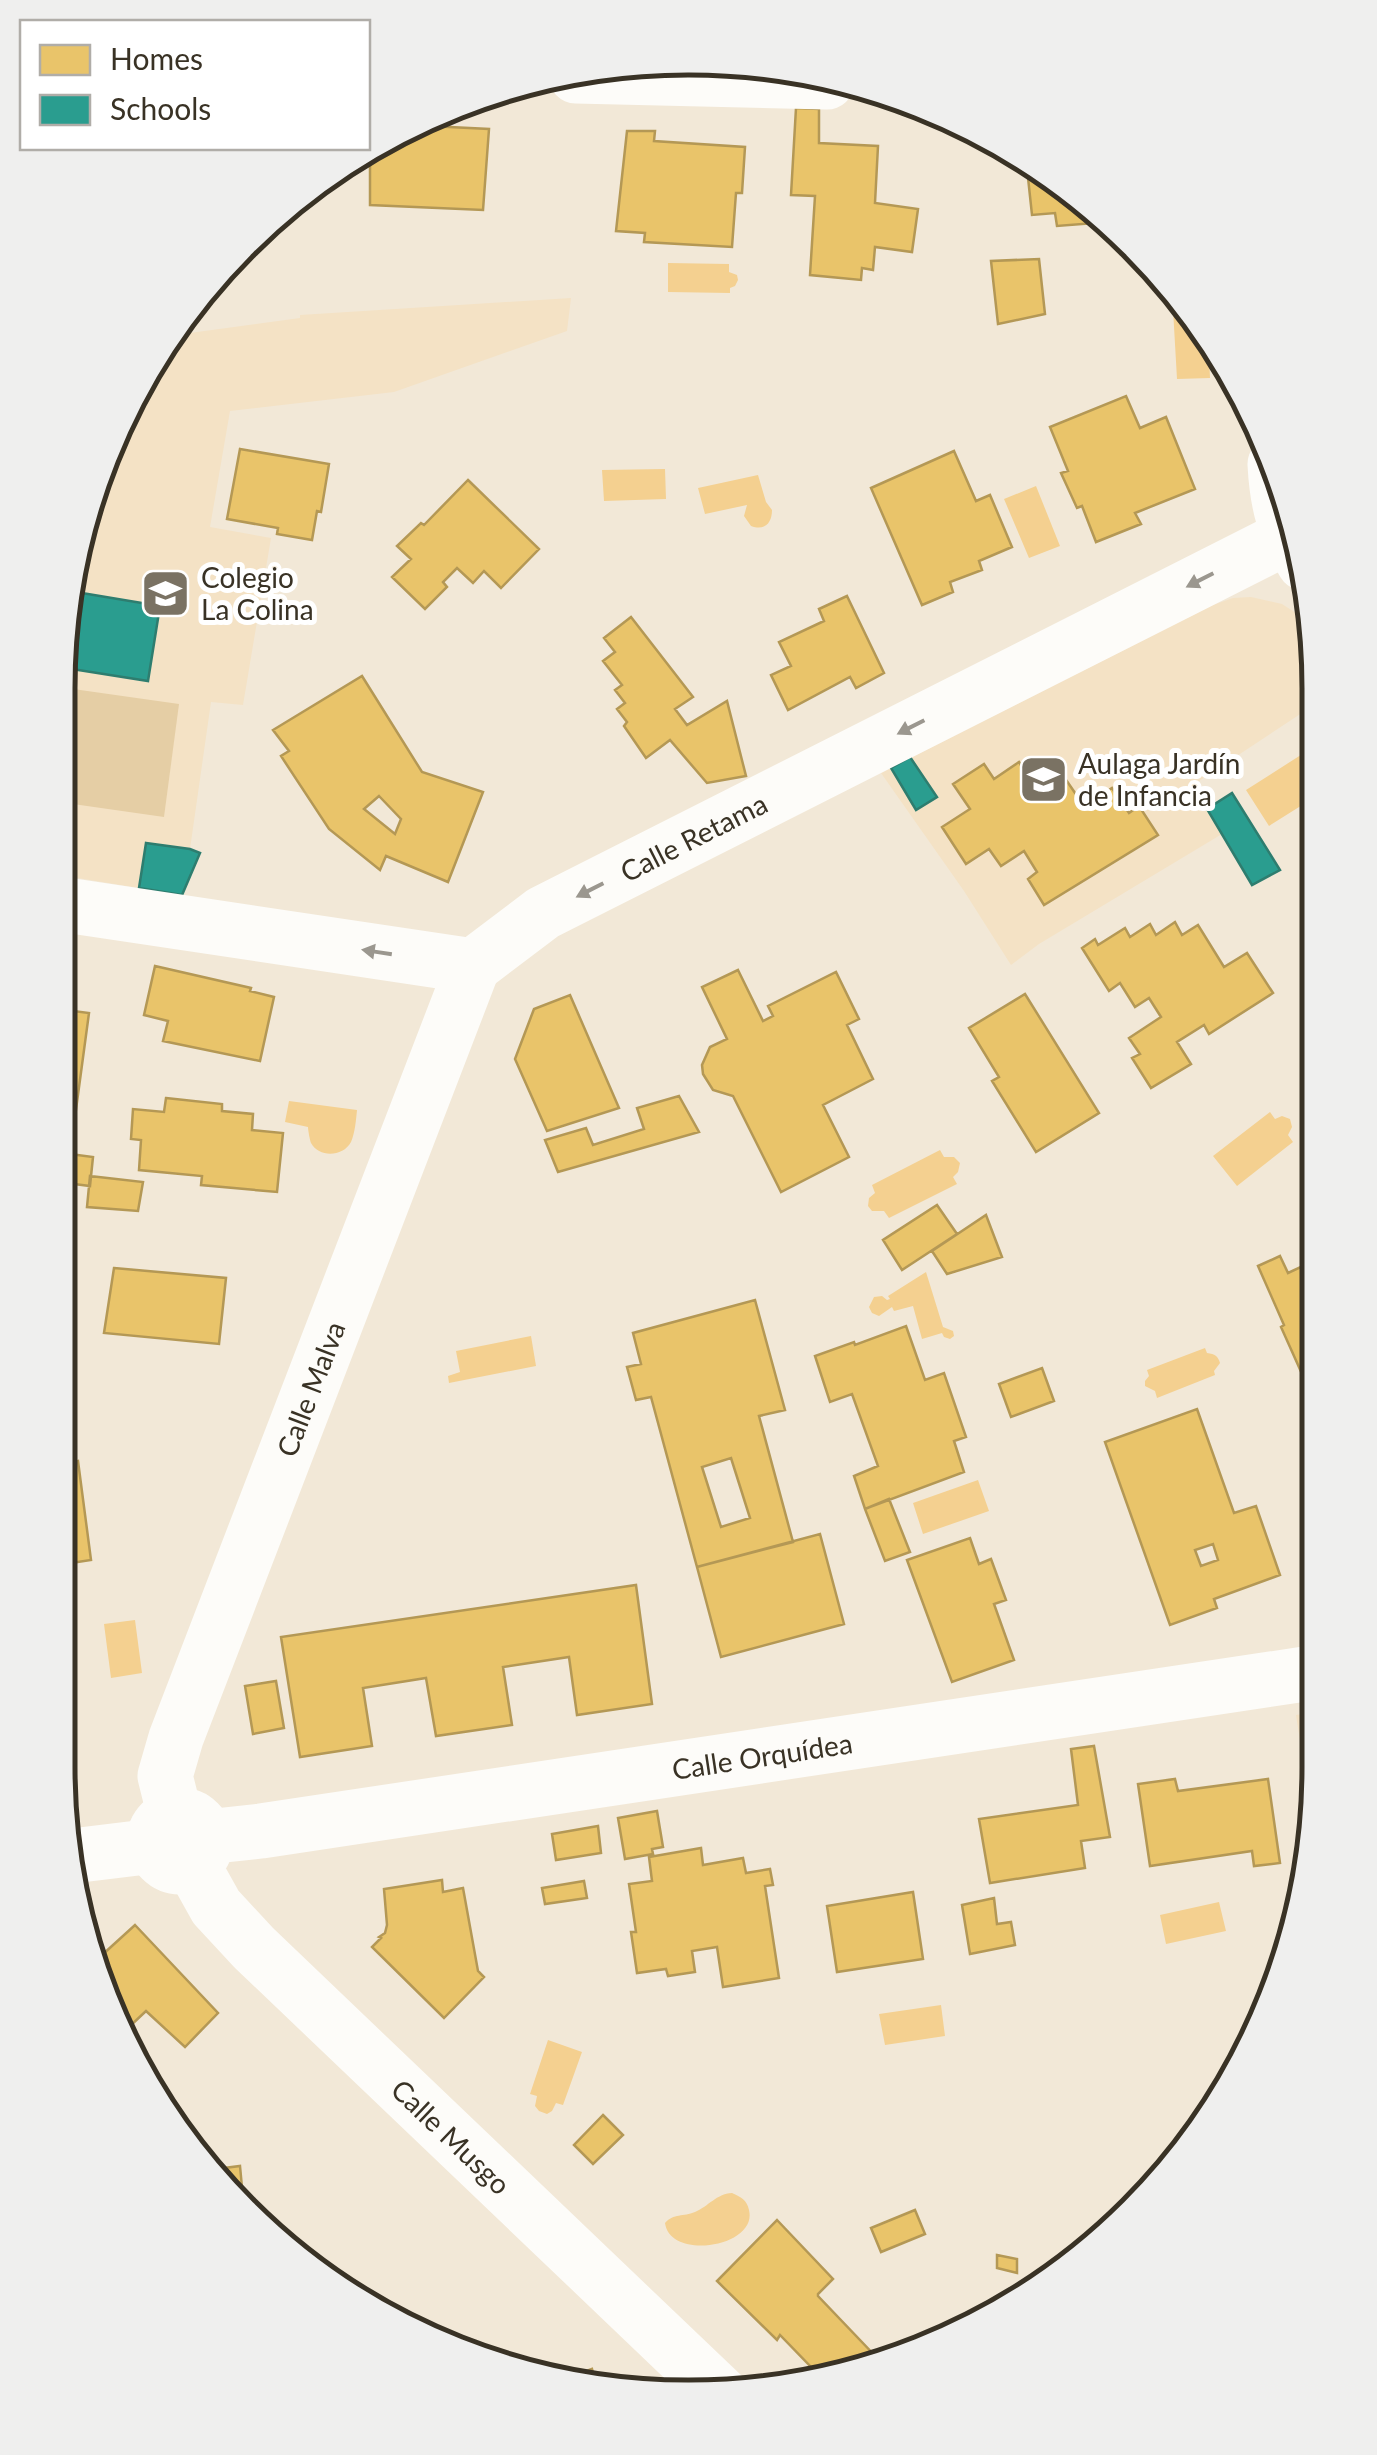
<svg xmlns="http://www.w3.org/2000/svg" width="1377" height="2455" font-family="Lato,sans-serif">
	<rect width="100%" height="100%" fill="#f2e8d7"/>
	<path fill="#f4e2c5" d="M571,298L567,331L394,392L230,411L210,527L271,538L243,705L211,702L190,849L146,843L139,888L59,875V648L91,486L142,373L175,335L300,318V315Z
		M1251,597L1282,604L1296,613L1314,635V705L1193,785L1222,834L1039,944L1011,965L964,891L881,773L1213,605L1233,598Z
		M1318,1712V1807L1314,1828L1296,1715Z"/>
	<path fill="#e5cea5" d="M59,687L179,704L164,817L59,802Z"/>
	<path fill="#f4d090" d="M668,263L729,264V272L737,275L738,280L735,286L730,288V293L668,292Z
		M1188,308L1208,332L1210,378L1177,379L1173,309Z
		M665,469L666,499L604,501L602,470Z
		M758,475L766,502L772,510C772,523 765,531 751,526L744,516L747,505L705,514L698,488Z
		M1036,486L1060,546L1029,558L1004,499Z
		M1315,746V797L1269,826L1246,790Z
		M289,1101L357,1110C356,1120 355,1133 351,1142C343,1157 319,1158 311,1143C310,1141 308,1130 308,1127L285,1122Z
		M1270,1112L1275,1119L1282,1116L1290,1119L1292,1127L1288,1135L1293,1142L1237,1186L1213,1156Z
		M940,1150L944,1157H954L960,1163L958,1172L953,1177L957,1184L889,1218L884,1211H872L868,1206L869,1198L875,1193L872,1185Z
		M926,1272L943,1327L953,1331L954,1336L950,1339L944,1337L942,1333L922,1339L913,1306L894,1311L892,1307L879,1316L872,1313L869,1307L874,1297L882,1296L887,1300L890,1299L888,1296Z
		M531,1336L536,1366L449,1383L448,1376L460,1372L456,1351Z
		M1205,1348L1207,1353C1215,1354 1218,1356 1220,1363L1214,1371L1215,1375L1157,1398L1155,1391L1145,1386V1381L1149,1376L1147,1370Z
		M978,1480L989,1511L923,1534L913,1503Z
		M135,1620L142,1673L111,1678L104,1624Z
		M1219,1902L1226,1931L1166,1944L1160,1915Z
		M941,2005L945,2036L885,2045L879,2014Z
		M548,2040L582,2052L563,2105L556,2103L552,2111L547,2114L539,2111L535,2106L537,2096L530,2094Z
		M732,2193C741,2197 747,2200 749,2210C758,2247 670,2261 665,2223C674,2213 683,2217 695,2212C709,2206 716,2194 732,2193Z"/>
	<path fill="#e9c46a" stroke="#b49855" stroke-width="2.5" fill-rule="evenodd" d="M796,108L819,109V143L878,146L875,203L918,209L912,252L875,247L873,270L862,268L861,280L810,275L815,196L791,195Z
		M429,126L489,129L483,210L370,205V155Z
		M627,131H655L654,141L745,147L742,193H736L732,247L644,242L645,233L616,231Z
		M1026,159L1108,222L1057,226L1055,213L1032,215Z
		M1039,259L1045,314L998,324L991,261Z
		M1126,396L1140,428L1166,417L1195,489L1135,513L1141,524L1096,542L1082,506L1077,508L1061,473L1068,471L1050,427Z
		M240,449L329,464L321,512L317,511L312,540L277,534L278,528L227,519Z
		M954,451L976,501L990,495L1012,547L979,561L982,570L950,582L953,592L922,605L871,488Z
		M468,480L539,549L501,588L484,571L473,583L457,568L443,582L447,587L425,609L392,577L411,559L397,546L421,523L424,525Z
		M847,596L884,673L856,688L850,677L788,710L771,675L791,666L779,642L824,621L819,609Z
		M631,617L693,697L675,709L687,725L727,701L746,776L707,783L670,740L646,758L624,726L627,722L617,709L625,703L615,690L622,685L603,661L615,652L604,638Z
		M362,676L422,772L483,792L448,882L386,856L380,870L329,829L281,756L289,751L273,730ZM379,796L401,819L395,834L364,809Z
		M1019,762L1037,790L1062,774L1084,806L1112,788L1129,813L1139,806L1158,835L1044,905L1028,879L1037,872L1024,851L1001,866L989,849L966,864L942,827L970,809L953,784L984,764L994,779Z
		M1175,922L1182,935L1198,925L1224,967L1247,953L1273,993L1209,1034L1204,1025L1177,1042L1191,1064L1151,1088L1132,1058L1140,1054L1129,1038L1161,1017L1149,998L1135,1007L1120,983L1109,991L1082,948L1095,939L1098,945L1125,928L1130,937L1150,924L1156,935Z
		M155,966L251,988L250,991L274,997L260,1061L163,1041L168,1021L144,1015Z
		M738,970L763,1021L773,1016L768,1006L836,972L859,1019L847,1025L873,1079L823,1105L849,1157L781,1192L733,1096L713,1090L703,1074L702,1065L710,1047L727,1039L702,987Z
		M1025,994L1099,1113L1036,1152L992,1081L999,1077L969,1028Z
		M570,995L619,1108L547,1131L515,1059L534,1009Z
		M58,1009L89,1013L70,1154L58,1152Z
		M679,1096L699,1132L558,1172L545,1140L586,1128L593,1145L644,1129L637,1108Z
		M166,1098L222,1104V1111L253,1114L252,1130L283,1133L277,1192L201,1185L202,1176L139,1170L141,1140L131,1139L133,1109L164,1112Z
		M70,1154L93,1157L90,1186L66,1183Z
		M90,1176L143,1182L138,1211L87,1207Z
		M937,1205L957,1234L902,1270L883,1240Z
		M986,1215L1002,1257L947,1274L932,1251Z
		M1280,1256L1288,1273L1316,1260L1317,1396L1311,1383L1307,1385L1281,1327L1284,1325L1258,1266Z
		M114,1268L226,1278L219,1344L104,1333Z
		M755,1300L785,1410L759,1416L793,1542L697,1567L651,1397L636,1400L627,1367L641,1364L633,1333ZM731,1458L750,1518L721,1527L702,1467Z
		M906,1326L925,1380L944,1373L966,1437L954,1441L964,1472L865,1509L854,1476L878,1466L852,1394L830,1402L815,1356L854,1342L855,1345Z
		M1042,1368L1054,1401L1011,1417L999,1384Z
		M1197,1409L1234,1513L1256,1506L1280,1575L1214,1599L1217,1608L1170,1625L1105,1442ZM1213,1544L1218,1560L1201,1566L1195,1550Z
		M58,1422L64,1464L78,1461L91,1560L58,1565Z
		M889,1499L910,1552L885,1561L865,1509Z
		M820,1534L844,1624L721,1657L697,1567Z
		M970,1538L979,1564L991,1559L1006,1600L994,1604L1014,1660L952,1682L907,1560Z
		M636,1585L652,1704L577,1715L569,1657L503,1667L512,1725L436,1736L426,1678L363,1688L372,1746L300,1757L281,1637Z
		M276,1681L284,1728L253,1734L245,1686Z
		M58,1702L64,1752L58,1753Z
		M1094,1746L1110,1837L1081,1841L1085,1868L990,1883L979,1819L1078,1805L1071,1749Z
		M1175,1779L1178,1791L1268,1779L1280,1863L1254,1866L1252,1851L1150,1866L1138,1784Z
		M657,1811L663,1847L652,1849L653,1854L625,1859L618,1818Z
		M598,1826L601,1853L556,1860L552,1834Z
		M701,1848L703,1865L743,1858L746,1873L770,1869L773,1885L765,1886L779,1978L723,1987L717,1947L692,1951L695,1972L668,1976L666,1969L637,1973L631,1932H636L629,1884L652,1881L649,1857Z
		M442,1880L443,1892L463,1888L478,1971L484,1977L444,2018L372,1947L381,1938L379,1937L385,1933L387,1925L384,1889Z
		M584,1881L587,1898L545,1904L542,1888Z
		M913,1892L923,1959L837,1972L827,1906Z
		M994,1898L997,1924L1011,1922L1015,1945L970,1954L962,1905Z
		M135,1925L218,2013L185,2047L146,2011L127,2029H123L91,1969L90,1966Z
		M603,2115L623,2135L593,2164L574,2145Z
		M240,2166L243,2198L239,2199L209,2170Z
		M915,2210L925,2234L881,2252L871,2228Z
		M777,2220L833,2279L818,2294V2296L880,2361L826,2374L820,2367L816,2372L780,2335L777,2340L717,2281Z
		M997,2255L1017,2259V2273L997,2268Z
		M592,2369L596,2383L562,2380Z"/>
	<path fill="#2a9d8f" stroke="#2e7d6f" stroke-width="2.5" d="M70,591L160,606L148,681L59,667V648Z
		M910,757L937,797L916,810L891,768Z
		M1232,793L1280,870L1252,885L1207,809Z
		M146,843L190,849L200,853L182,895L139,888Z"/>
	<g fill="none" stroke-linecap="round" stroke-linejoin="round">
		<g stroke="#fdfcf9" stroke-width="55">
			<path d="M576,76L827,82"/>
			<path d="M1275,464C1277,503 1284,530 1304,563"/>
			<path id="s1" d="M59,904L473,966L543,913L1297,532"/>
			<path id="s2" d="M175,1816L165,1776L176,1738L473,966"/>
			<path id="s3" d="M192,1864L216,1907L254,1948L723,2396"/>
		</g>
		<g stroke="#fdfcf9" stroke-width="55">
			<circle cx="180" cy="1841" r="26"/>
			<path id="s4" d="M206,1837L261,1831L1318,1672"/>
			<path d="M72,1856L154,1846"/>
		</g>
	</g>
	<defs><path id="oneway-solid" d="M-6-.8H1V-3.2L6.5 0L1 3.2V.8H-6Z" transform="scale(2.5)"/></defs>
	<g fill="#9b978f">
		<use href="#oneway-solid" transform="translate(1200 580) rotate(153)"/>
		<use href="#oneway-solid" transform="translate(911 727) rotate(153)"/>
		<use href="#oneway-solid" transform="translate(590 890) rotate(153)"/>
		<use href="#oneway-solid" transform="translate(377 952) rotate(-171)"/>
	</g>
	<defs>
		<symbol id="school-square" viewBox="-11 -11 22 22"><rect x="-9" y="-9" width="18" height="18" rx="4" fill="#7a7263" stroke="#fff"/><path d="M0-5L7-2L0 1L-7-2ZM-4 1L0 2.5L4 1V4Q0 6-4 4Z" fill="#fff"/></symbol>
	</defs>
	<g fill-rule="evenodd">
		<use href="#school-square" x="138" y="566" width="55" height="55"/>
		<use href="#school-square" x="1016" y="752" width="55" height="55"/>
	</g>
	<g text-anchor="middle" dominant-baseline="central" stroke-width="10" stroke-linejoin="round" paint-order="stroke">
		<g font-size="28" fill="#393225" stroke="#fff" text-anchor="start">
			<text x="201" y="577">Colegio<tspan x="201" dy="32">La Colina</tspan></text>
			<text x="1078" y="763">Aulaga Jardín<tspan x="1078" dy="32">de Infancia</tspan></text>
		</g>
		<g font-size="28" fill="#393225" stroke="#fff">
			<text stroke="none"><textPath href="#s1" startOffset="675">Calle Retama</textPath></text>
			<text stroke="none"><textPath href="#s2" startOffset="455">Calle Malva</textPath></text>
			<text stroke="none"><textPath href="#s4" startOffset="562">Calle Orquídea</textPath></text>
			<text stroke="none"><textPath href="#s3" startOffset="378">Calle Musgo</textPath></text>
		</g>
	</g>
	<path d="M0 0H1377V2455H0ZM688 75H689A613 613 0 0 1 1302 688V1767A613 613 0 0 1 689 2380H688A613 613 0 0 1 75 1767V688A613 613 0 0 1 688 75Z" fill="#efefee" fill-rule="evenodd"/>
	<path fill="none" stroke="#393225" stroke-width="5" d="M688 75H689A613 613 0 0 1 1302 688V1767A613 613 0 0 1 689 2380H688A613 613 0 0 1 75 1767V688A613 613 0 0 1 688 75Z"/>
	<rect x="20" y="20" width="350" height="130" fill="#ffffff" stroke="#b0ada8" stroke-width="2.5"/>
	<rect x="40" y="45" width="50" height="30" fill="#e9c46a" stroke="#b0ada8" stroke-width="2.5"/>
	<text x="110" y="70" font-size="30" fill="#393225">Homes</text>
	<rect x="40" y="95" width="50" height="30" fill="#2a9d8f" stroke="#b0ada8" stroke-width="2.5"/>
	<text x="110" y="120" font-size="30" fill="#393225">Schools</text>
</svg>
